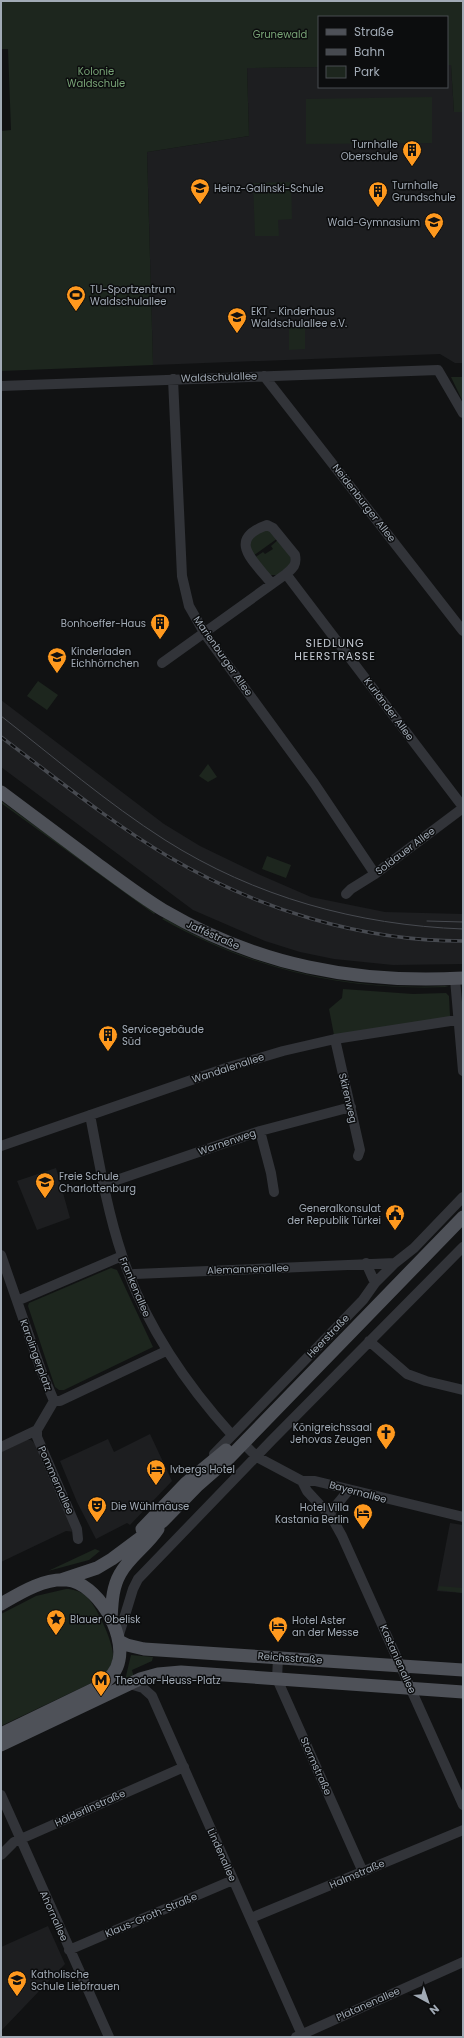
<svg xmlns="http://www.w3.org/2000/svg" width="464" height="2038" font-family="Poppins,sans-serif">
	<rect width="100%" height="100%" fill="#111213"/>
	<path fill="#1d1e20" d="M447,65H451L454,112H463V363H455L440,354L153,365L147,152L249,136L247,68L319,67V87H447Z
		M1,700L164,824L200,846L258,874L311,897L385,912L463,914V964L393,965L334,959L300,952L265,941L193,910L1,767Z
		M56,1168L70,1218L37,1230L17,1181Z
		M150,1434L172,1481L130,1525L127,1523L96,1539L77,1502L60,1461L108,1439L114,1452Z
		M26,1440H31L35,1444L75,1532L66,1531L1,1562V1452Z
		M450,1523L463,1525V1593L437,1591Z
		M48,1926L65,1964L1,2031V1947Z"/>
	<path fill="#1d261e" d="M1,1H463V112H454L451,65H447V17H319V67L247,68L249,136L147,152L153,365L1,371V131L11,130L8,49H1Z
		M432,97V143L306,144V99Z
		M291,182L292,219L278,220L279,236H255L253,183Z
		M305,325V349L289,350V326Z
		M451,377H463V402Z
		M269,530L278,538L253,556L248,546L258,531Z
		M279,539L291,557L290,565L278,575H270L254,558L263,552L265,554L273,549L271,546Z
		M38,681L58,695L47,710L27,696Z
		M208,764L217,777L208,782L199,776Z
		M1,801L155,913L154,914L1,803Z
		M267,856L291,865L286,878L262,869Z
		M164,918C248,968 347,991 445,986L449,987C344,991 253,970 162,919Z
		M343,989L413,994L446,993L449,996L450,1016L447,1018L334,1035L329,1009L342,998Z
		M111,1268L117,1270L153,1347L64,1390H59L55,1387L28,1306L29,1303Z
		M95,1549L100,1551L89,1560L48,1571Z
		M439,1586L463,1588V1593L438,1590Z
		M66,1589C73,1589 80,1591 86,1596C96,1605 113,1641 113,1655C113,1664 108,1670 104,1677L1,1726V1614L36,1596Z
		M131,1655L153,1657L152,1661L132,1670L134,1678L125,1680Z"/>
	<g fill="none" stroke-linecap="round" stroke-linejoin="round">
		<path stroke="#323439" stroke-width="10" d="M264,376L463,631
			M173,379L182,576L189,606L205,634L314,783L375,874
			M1,386L438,370L463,413
			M286,574L463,807
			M162,663L286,574C293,568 297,565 295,555L273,528L267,525C225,540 255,562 272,584
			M346,894L351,889L375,874L463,808
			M455,979L463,1071
			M335,1039L360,1150L358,1156
			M90,1115C99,1162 107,1210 122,1255C144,1323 184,1382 232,1435
			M260,1131L271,1173L274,1192
			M1,1146L229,1067L283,1051L335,1039L463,1019
			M105,1184L260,1131L351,1107
			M1,1255L41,1370L54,1401
			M366,1263L375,1283
			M130,1275L135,1274L395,1263
			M17,1301L122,1256
			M369,1341L407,1374L426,1381L463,1390
			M54,1401L37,1430V1437L77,1529L78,1539
			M54,1401H60L166,1351
			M243,1443L257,1457L302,1481H315L463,1517
			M1,1447L37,1430
			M214,1454L363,1300L375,1283L395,1263L414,1248L463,1197
			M302,1481L307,1491L332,1518L342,1536L463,1805
			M329,1514L348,1491
			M118,1638L133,1589L138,1579L272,1440L463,1247
			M278,1658L277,1679L363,1872
			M130,1684L143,1688L152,1696L303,2037
			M1,1795L109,2037
			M1,1855L14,1842L184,1767
			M251,1918L463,1830
			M69,1950L233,1880
			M296,2037L463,1962"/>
		<path stroke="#4e5158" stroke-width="13" d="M1,792C33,816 64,839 96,863C118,879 140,896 163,910C257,965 355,984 463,978
			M142,1529L186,1483L226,1450
			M61,1580L97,1568L112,1559L163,1521L198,1485L230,1457L463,1217
			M1,1604C20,1593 44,1578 67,1580C97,1583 125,1632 119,1660C117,1671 110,1678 102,1685L1,1734
			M111,1620C112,1604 112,1588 120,1574C129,1557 147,1546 158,1529
			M119,1641L127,1645L144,1649L463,1670
			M1,1745L140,1679L158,1674L181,1672L463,1692"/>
		<path stroke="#474a50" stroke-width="1" d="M1,716C55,758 107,803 165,840C255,897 357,925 463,929
			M427,921L463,922"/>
		<defs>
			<path id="rail" d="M1,737C56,778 110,822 169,857C258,909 360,941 463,941"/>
		</defs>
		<use href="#rail" stroke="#474a50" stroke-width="3.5"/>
		<use href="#rail" stroke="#0c0d0e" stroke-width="2" stroke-dasharray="6" stroke-linecap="butt"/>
	</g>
	<defs>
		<symbol id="building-pin" viewBox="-11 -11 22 30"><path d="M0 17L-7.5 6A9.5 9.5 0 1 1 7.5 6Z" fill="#ff991e" stroke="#0c0d0e"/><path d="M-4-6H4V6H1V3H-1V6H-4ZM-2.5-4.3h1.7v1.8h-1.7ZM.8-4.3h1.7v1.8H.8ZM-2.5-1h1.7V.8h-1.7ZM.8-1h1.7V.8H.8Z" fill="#111"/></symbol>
		<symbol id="school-pin" viewBox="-11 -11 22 30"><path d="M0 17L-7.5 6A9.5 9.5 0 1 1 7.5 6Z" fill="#ff991e" stroke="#0c0d0e"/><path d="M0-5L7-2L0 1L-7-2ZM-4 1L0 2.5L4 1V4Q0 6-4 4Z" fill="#111"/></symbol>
		<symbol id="stadium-pin" viewBox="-11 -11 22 30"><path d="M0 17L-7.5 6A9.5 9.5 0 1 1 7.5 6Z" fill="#ff991e" stroke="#0c0d0e"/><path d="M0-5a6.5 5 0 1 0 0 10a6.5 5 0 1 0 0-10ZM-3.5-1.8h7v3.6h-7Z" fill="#111"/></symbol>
		<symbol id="civic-pin" viewBox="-11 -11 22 30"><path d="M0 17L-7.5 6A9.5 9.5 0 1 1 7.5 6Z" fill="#ff991e" stroke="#0c0d0e"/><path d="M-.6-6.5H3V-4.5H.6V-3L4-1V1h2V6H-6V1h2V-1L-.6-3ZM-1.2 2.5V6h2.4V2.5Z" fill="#111"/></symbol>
		<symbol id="church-pin" viewBox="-11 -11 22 30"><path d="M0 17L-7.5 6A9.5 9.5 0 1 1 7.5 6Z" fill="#ff991e" stroke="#0c0d0e"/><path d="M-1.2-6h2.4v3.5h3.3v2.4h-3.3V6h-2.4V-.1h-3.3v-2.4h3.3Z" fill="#111"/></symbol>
		<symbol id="hotel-pin" viewBox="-11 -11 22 30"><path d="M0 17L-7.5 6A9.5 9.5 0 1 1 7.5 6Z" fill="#ff991e" stroke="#0c0d0e"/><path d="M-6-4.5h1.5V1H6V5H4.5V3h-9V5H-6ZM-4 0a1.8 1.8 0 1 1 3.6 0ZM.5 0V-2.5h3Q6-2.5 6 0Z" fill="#111"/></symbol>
		<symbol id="theatre-pin" viewBox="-11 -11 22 30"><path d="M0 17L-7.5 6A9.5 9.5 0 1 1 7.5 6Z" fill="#ff991e" stroke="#0c0d0e"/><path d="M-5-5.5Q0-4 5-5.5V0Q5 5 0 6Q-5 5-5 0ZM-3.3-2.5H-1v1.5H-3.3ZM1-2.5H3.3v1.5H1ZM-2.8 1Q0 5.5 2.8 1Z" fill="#111"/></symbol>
		<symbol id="sight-pin" viewBox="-11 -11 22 30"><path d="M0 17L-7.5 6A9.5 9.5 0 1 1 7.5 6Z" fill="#ff991e" stroke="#0c0d0e"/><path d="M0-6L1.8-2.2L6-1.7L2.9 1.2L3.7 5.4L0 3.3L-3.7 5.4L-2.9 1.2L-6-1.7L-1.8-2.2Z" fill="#111"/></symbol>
		<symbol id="metro-pin" viewBox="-11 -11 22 30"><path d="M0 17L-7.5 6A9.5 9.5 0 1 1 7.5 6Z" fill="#ff991e" stroke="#0c0d0e"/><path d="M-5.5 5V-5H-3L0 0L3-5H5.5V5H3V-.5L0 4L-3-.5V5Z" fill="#111"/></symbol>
	</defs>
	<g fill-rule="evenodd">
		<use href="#building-pin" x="401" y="139" width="22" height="30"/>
		<use href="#school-pin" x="189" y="177" width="22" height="30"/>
		<use href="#building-pin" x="367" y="180" width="22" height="30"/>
		<use href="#school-pin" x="423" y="211" width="22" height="30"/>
		<use href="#stadium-pin" x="65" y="284" width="22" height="30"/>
		<use href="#school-pin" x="226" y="306" width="22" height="30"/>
		<use href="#building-pin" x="149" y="612" width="22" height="30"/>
		<use href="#school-pin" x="46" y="646" width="22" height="30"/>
		<use href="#building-pin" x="97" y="1024" width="22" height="30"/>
		<use href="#school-pin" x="34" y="1171" width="22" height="30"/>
		<use href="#civic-pin" x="384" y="1203" width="22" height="30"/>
		<use href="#church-pin" x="375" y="1422" width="22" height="30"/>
		<use href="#hotel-pin" x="145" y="1458" width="22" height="30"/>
		<use href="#theatre-pin" x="86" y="1495" width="22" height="30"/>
		<use href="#hotel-pin" x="352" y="1502" width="22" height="30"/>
		<use href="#sight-pin" x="45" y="1608" width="22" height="30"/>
		<use href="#hotel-pin" x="267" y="1615" width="22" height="30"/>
		<use href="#metro-pin" x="90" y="1669" width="22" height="30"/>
		<use href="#school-pin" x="6" y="1969" width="22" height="30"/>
	</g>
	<g text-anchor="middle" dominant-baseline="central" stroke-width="3" stroke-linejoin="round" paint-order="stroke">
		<g font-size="10" fill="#78a376" stroke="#0c0d0e">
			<text x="280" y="34">Grunewald</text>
			<text x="96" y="71">Kolonie<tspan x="96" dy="12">Waldschule</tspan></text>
		</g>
		<g font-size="10" fill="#a1aab5" stroke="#0c0d0e" text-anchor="start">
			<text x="398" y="144" text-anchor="end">Turnhalle<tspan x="398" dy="12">Oberschule</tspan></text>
			<text x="392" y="185">Turnhalle<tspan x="392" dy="12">Grundschule</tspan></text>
			<text x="214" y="188">Heinz-Galinski-Schule</text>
			<text x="420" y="222" text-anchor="end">Wald-Gymnasium</text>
			<text x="90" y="289">TU-Sportzentrum<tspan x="90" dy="12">Waldschulallee</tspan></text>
			<text x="251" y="311">EKT - Kinderhaus<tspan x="251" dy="12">Waldschulallee e.V.</tspan></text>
			<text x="146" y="623" text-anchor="end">Bonhoeffer-Haus</text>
			<text x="71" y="651">Kinderladen<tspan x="71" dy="12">Eichhörnchen</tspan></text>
			<text x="122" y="1029">Servicegebäude<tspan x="122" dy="12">Süd</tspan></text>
			<text x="59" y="1176">Freie Schule<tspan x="59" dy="12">Charlottenburg</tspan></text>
			<text x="381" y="1208" text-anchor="end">Generalkonsulat<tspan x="381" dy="12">der Republik Türkei</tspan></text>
			<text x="372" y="1427" text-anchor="end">Königreichssaal<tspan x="372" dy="12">Jehovas Zeugen</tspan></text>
			<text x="170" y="1469">Ivbergs Hotel</text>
			<text x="111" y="1506">Die Wühlmäuse</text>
			<text x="349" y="1507" text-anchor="end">Hotel Villa<tspan x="349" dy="12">Kastania Berlin</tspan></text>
			<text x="70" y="1619">Blauer Obelisk</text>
			<text x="292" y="1620">Hotel Aster<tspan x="292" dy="12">an der Messe</tspan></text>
			<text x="115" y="1680">Theodor-Heuss-Platz</text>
			<text x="31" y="1974">Katholische<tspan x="31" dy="12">Schule Liebfrauen</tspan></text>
		</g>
		<g font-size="10" fill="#a1aab5" stroke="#0c0d0e">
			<text transform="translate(219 377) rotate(-2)">Waldschulallee</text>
			<text transform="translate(364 503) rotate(52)">Neidenburger Allee</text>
			<text transform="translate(223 656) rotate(55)">Marienburger Allee</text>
			<text transform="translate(389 709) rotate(53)">Kurländer Allee</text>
			<text transform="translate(405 851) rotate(-37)">Soldauer Allee</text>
			<text transform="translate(213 935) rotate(24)">Jafféstraße</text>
			<text transform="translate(228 1068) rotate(-18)">Wandalenallee</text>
			<text transform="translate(348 1098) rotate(77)">Skirenweg</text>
			<text transform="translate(227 1142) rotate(-19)">Warnenweg</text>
			<text transform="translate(248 1269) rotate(-2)">Alemannenallee</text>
			<text transform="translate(135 1287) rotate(67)">Frankenallee</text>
			<text transform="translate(328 1336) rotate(-46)">Heerstraße</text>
			<text transform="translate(36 1355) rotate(70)">Karolingerplatz</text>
			<text transform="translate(56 1480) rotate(66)">Pommernallee</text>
			<text transform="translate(358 1492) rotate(15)">Bayernallee</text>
			<text transform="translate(290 1658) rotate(4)">Reichsstraße</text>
			<text transform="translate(398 1659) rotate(66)">Kastanienallee</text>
			<text transform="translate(316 1766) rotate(66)">Stormstraße</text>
			<text transform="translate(90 1808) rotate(-24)">Hölderlinstraße</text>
			<text transform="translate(222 1855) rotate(66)">Lindenallee</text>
			<text transform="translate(357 1874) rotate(-23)">Halmstraße</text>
			<text transform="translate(151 1915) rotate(-23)">Klaus-Groth-Straße</text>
			<text transform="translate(54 1916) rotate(66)">Ahornallee</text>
			<text transform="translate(368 2004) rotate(-24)">Platanenallee</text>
		</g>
		<g font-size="11" letter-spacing="1" fill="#c3c8d1" stroke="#0c0d0e">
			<text x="335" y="643">SIEDLUNG<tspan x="335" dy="13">HEERSTRASSE</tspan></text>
		</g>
	</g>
	<rect width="464" height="2038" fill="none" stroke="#a1aab5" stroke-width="4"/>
	<rect x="318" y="16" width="130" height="72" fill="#0c0d0e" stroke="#484c51"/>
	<rect x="326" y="29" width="20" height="6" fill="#4e5158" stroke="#484c51"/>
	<text x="354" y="36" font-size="12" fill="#a1aab5">Straße</text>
	<rect x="326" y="49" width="20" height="6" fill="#474a50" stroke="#484c51"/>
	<text x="354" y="56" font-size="12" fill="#a1aab5">Bahn</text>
	<rect x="326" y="66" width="20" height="12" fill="#1d261e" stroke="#484c51"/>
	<text x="354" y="76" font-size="12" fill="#a1aab5">Park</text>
	<g transform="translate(428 2002) rotate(140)" stroke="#0c0d0e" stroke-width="3" paint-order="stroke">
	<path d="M0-3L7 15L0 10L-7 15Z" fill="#a1aab5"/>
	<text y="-6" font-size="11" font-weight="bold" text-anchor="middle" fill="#a1aab5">N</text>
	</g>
</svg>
